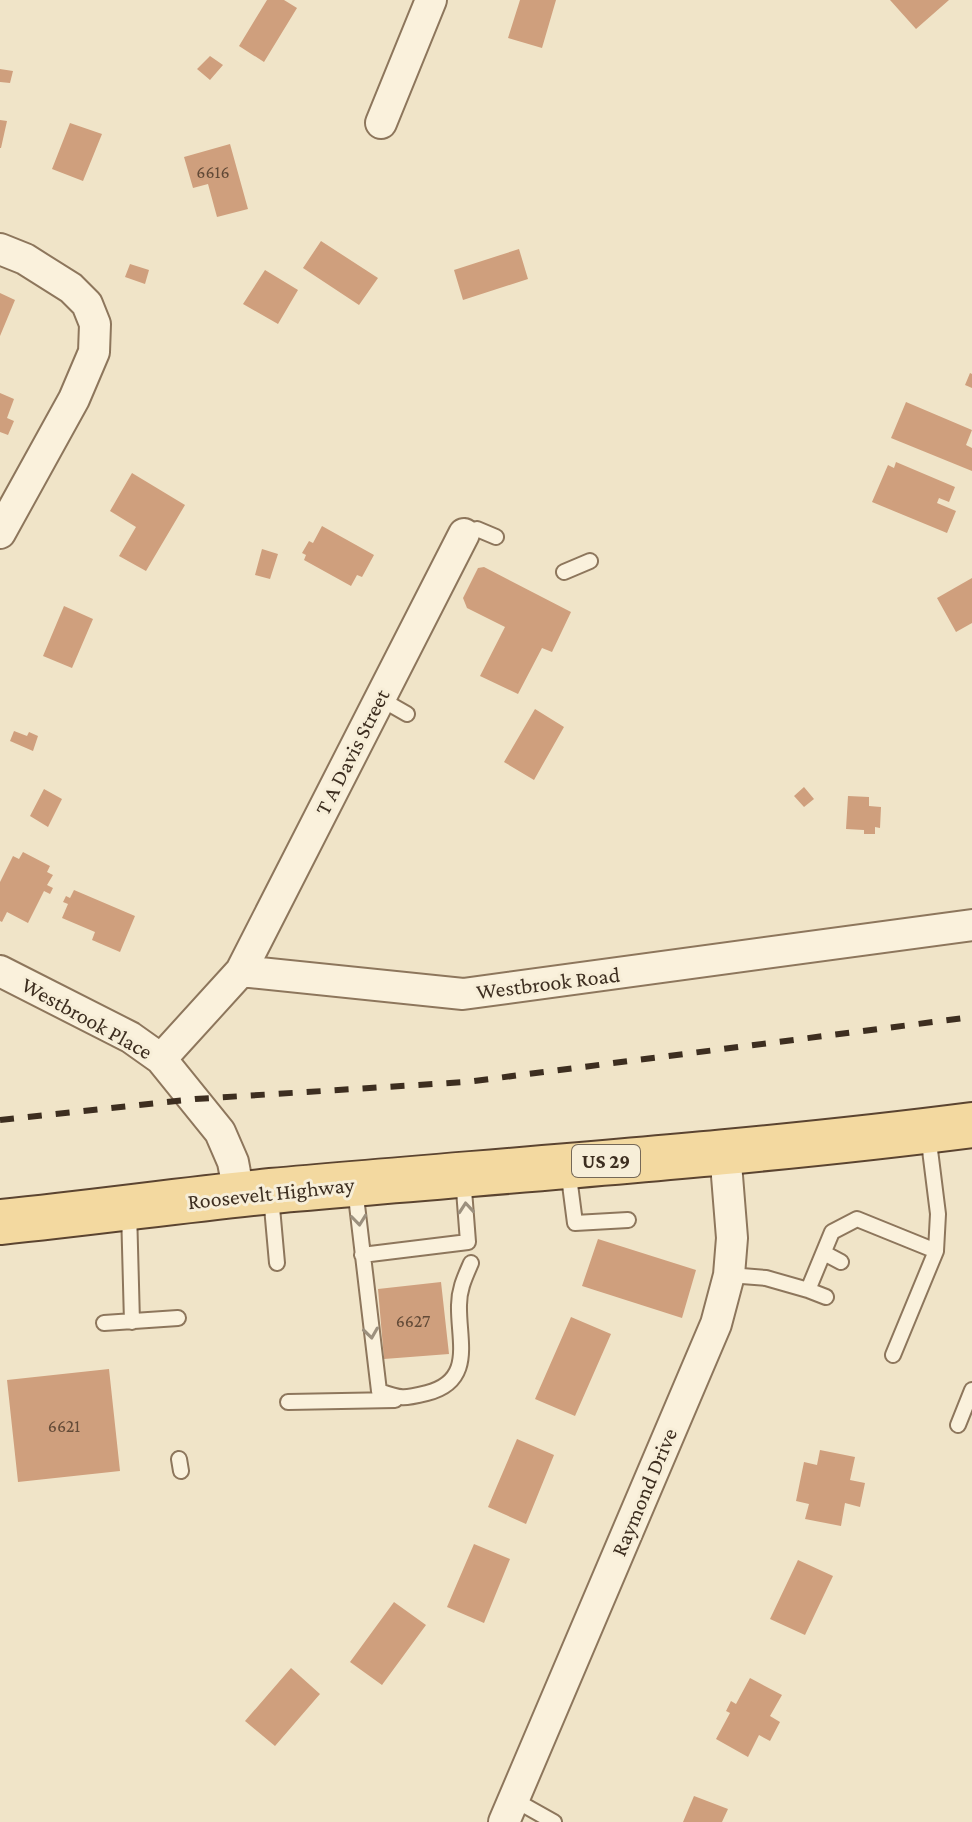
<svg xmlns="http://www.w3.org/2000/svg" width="972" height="1822" font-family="'Crimson Pro',serif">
	<rect width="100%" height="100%" fill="#f0e4c8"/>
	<path fill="#cf9f7d" d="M267,0H284L297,8L264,62L239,46Z
		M520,0H556L542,48L508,38Z
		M890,0H949L916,29Z
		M210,56L223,65L210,80L197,69Z
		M0,69L13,71L10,83L0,82Z
		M0,120L7,121L1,148H0Z
		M70,123L102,134L83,181L52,169Z
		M230,144L248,209L217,217L208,184L193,188L184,157Z
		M321,241L378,278L359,305L303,268Z
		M519,249L528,279L463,300L454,270Z
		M130,264L149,270L145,284L125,277Z
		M265,270L298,290L278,324L243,304Z
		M0,293L15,300L0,336Z
		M970,373L972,374V388L965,385Z
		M0,393L14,399L7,418L14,421L8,435L0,432Z
		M906,402L972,430L966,445L972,448V471L891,438Z
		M896,462L955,487L949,502L939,498L937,503L956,511L947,533L872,502L888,465L894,468Z
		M132,473L185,505L146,571L119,556L136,527L110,511Z
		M322,526L374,555L362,577L357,575L351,586L304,560L306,555L302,553L309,541L313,543Z
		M262,549L278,554L270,579L255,575Z
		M484,567L571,612L552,652L542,648L518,694L480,676L505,627L467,608L463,598L478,568Z
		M972,578V623L956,632L937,598Z
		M64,606L93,619L72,668L43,656Z
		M535,709L564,727L534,780L504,762Z
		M14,731L27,736L29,732L38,736L33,751L10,741Z
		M804,787L814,799L804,807L794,796Z
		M44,789L62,799L48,827L30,816Z
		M848,796L869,797V806L881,807L880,828L875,827V834H864V830L846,829Z
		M23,852L50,866L47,872L53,875L47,885L53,888L50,894L44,891L28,923L7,912L2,922L0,921V882L13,856L19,859Z
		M74,890L135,916L120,952L92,940L95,932L62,918L68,904L63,902L66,896L70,898Z
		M598,1239L696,1270L682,1318L582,1286Z
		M441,1282L449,1354L384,1359L378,1289Z
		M571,1317L611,1334L575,1416L535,1399Z
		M109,1369L120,1471L18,1482L7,1380Z
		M517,1439L554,1455L526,1524L488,1507Z
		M820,1450L855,1457L850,1480L865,1483L860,1507L845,1503L841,1526L805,1519L809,1504L796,1501L804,1462L817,1465Z
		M474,1544L510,1559L484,1623L447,1607Z
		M798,1560L833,1576L805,1635L770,1619Z
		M394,1602L426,1625L382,1685L350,1662Z
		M291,1668L320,1694L275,1746L245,1721Z
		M750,1678L782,1695L770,1716L780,1722L770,1741L759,1735L748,1757L716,1739L730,1713L726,1711L731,1701L736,1704Z
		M694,1796L728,1809L722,1822H683Z"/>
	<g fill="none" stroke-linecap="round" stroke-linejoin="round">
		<defs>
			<path id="service" d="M464,534L477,529L496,537
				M564,572L590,561
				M379,698L407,714
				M568,1169L575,1223L628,1220
				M355,1188L379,1391C402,1399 403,1399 427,1393C475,1381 458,1340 459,1305C459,1289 465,1277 471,1263
				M271,1196L277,1263
				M129,1210L132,1322
				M824,1253L841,1262
				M362,1255L468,1242L463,1177
				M729,1275L766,1278L808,1290L832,1232L857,1219L936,1251
				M808,1290L826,1297
				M104,1323L178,1318
				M893,1355L936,1251L938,1214L928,1134
				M288,1402L395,1400
				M958,1425L972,1390
				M179,1459L181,1471
				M513,1799L554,1822"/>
			<path id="minor" d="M381,123L431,0
				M0,249L25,259L71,288L87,304L95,324L94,352L74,399L0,533
				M0,971L130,1037L161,1059L220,1132L233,1162L239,1194
				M241,971L463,994L972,925
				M161,1059L241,971L464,534
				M504,1822L716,1324L729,1275L732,1238L725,1151"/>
			<path id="primary" d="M0,1222C91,1213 181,1200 271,1191C505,1170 739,1155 972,1125"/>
		</defs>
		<use href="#service" stroke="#8d765c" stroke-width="18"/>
		<use href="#minor" stroke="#8d765c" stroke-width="34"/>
		<use href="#primary" stroke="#5b4430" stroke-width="48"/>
		<use href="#service" stroke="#faf1dc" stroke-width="14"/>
		<use href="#minor" stroke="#faf1dc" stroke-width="30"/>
		<use href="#primary" stroke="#f3d9a0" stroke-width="44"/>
		<path stroke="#3d2e20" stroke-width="6" stroke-dasharray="14 14" stroke-linecap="butt" d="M0,1120L195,1099L466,1082L972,1017"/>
	</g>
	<defs><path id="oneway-chevron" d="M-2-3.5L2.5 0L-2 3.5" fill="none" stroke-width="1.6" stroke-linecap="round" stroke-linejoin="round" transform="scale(2)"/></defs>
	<g stroke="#9c907e">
		<use href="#oneway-chevron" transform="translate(466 1208) rotate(-95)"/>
		<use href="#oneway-chevron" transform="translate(359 1220) rotate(84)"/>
		<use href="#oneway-chevron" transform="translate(371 1333) rotate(82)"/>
	</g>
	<g text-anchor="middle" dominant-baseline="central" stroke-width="6" stroke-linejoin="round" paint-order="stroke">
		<g font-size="18" fill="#624a37">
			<text x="213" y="172">6616</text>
			<text x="413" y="1321">6627</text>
			<text x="64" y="1426">6621</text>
		</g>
		<rect fill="#f7eed8" stroke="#756857" stroke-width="2" x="572" y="1145" width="68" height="32" rx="6"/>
		<g font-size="20" font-weight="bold" fill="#3d2e20">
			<text x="606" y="1161">US 29</text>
		</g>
		<g font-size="22" fill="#3d2e20" stroke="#f7eed8">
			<text transform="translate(352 752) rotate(-63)">T A Davis Street</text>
			<text transform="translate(548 983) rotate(-7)">Westbrook Road</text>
			<text transform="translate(87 1018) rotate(29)">Westbrook Place</text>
			<text transform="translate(271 1193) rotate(-6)">Roosevelt Highway</text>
			<text transform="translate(644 1492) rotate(-67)">Raymond Drive</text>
		</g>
	</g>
</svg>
